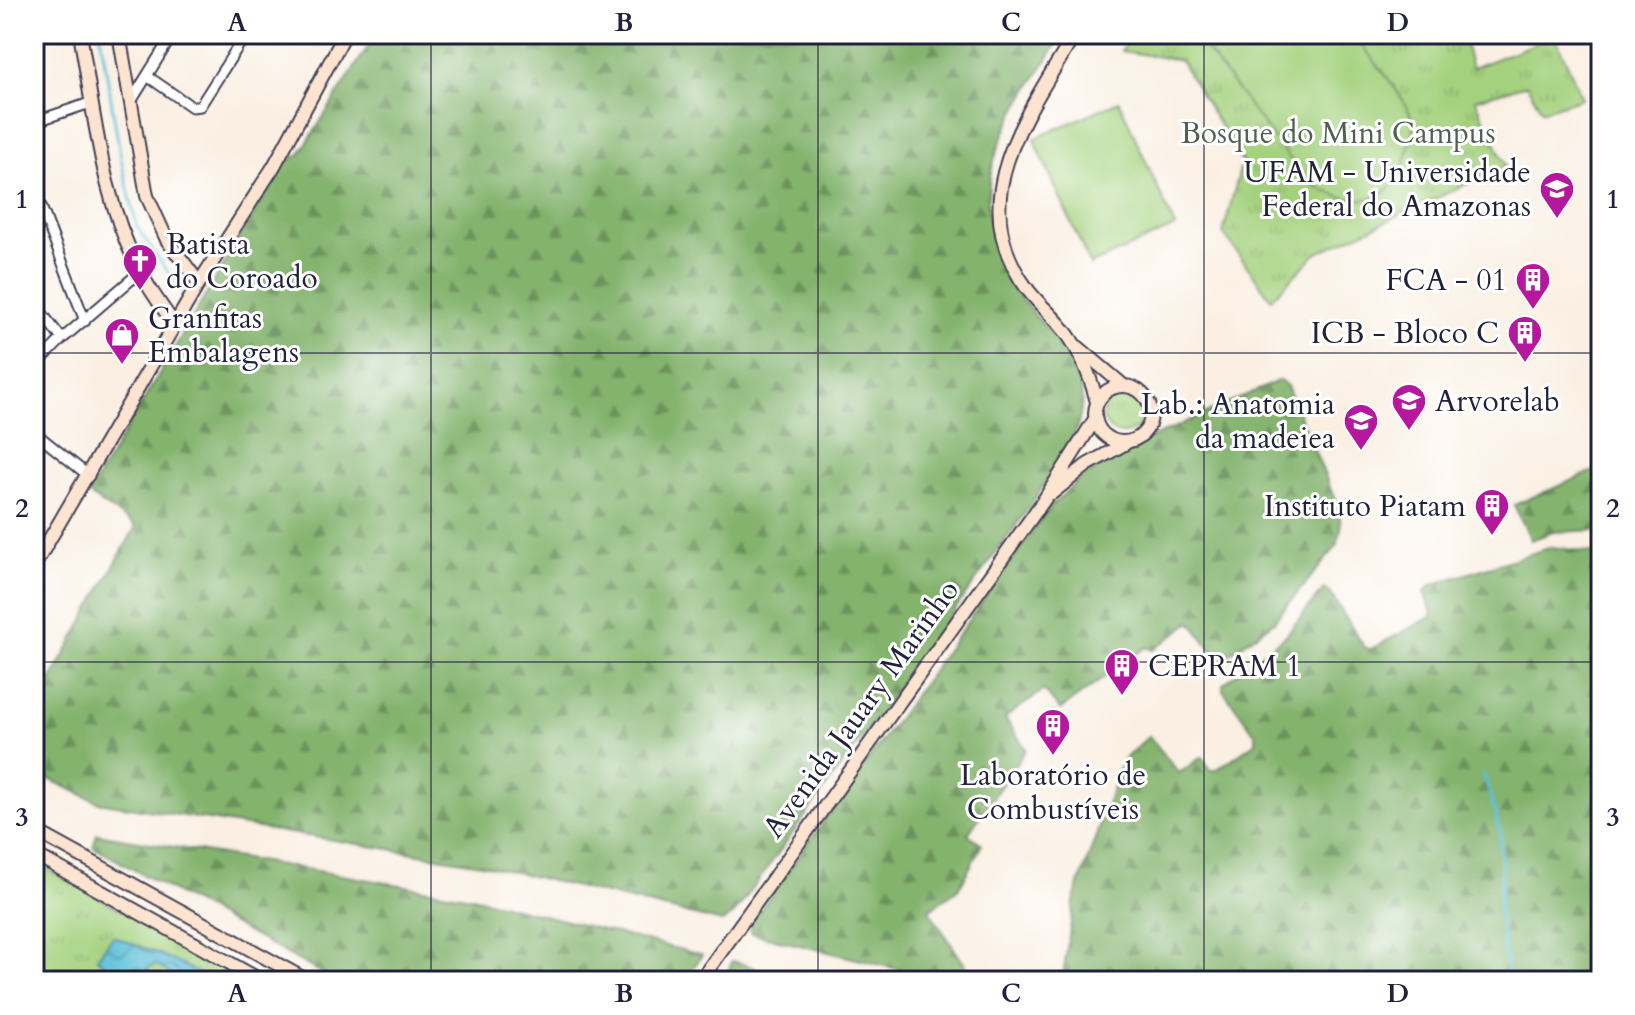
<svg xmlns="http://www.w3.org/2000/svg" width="1635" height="1015" font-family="Cardo,serif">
	<defs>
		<pattern id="forest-firs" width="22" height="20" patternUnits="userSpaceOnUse" patternTransform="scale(2)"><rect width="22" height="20" fill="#83b36d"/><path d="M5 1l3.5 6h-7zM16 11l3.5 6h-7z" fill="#6b915b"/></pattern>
		<pattern id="park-tufts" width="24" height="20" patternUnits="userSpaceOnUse" patternTransform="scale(2)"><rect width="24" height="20" fill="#a4d17e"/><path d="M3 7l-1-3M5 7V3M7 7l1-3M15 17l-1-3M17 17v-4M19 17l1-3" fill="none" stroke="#8db36e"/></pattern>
		<pattern id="water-waves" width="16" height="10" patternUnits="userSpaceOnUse" patternTransform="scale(2)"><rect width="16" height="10" fill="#5abfd8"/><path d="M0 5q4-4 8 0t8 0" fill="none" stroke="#4a9bb0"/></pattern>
	</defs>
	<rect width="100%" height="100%" fill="#fff"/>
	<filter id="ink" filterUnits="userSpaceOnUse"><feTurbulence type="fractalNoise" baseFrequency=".0125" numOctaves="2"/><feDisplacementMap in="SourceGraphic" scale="16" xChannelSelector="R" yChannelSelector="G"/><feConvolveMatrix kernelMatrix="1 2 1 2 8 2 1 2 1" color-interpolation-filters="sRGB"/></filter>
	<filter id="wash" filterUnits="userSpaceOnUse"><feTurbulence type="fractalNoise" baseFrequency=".006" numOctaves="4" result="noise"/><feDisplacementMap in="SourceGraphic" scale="32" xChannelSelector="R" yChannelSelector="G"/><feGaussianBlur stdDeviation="1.8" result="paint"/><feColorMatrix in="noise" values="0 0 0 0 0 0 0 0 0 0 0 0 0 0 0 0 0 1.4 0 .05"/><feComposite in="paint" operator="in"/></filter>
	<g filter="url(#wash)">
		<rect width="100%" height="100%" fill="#faefe2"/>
		<path fill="url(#forest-firs)" stroke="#526a54" stroke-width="2" d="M376,34H1063C1038,76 1004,120 992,168C984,201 988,245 1004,275C1031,323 1096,356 1079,420C1072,448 1050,475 1035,499L734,914L722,922L481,864L98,802L34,772V711L136,526L88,494L284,163L300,154Z
			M1280,380L1287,386L1339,509L1341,529L1337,546L1274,621L1220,661L1191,622L1153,650L1146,647L1060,710L1044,690L1005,718L1026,749L968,834L982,844L959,888L929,910L970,973L968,981H947L750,933V924L1050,507L1080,479L1140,443Z
			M1601,468V530L1553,532L1531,540L1514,505Z
			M1552,547L1593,553L1601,559V981H1062L1075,896L1122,761L1149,736L1179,773L1202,757L1211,770H1216L1256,742V735L1223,690V684L1286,635L1324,589L1330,593L1365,648L1371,649L1433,616L1425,592L1431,585Z
			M97,834L472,897L702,955L684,981H336L93,847Z
			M732,961L802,981H725Z"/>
		<path fill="url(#park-tufts)" stroke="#637a5c" stroke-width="2" d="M1132,34H1462L1472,68L1555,36L1582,98L1542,111L1527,85L1475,99L1506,166L1317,253L1271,299L1223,233L1242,162L1180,60L1121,51Z
			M1103 414a20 20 0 1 1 40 0a20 20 0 1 1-40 0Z
			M34,862L249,981H34Z"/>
		<path fill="#a4d17e" stroke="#637a5c" stroke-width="2" d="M1205,34H1353C1368,54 1413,104 1414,128C1414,135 1409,145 1408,152C1393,211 1350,208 1307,181L1209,53Z
			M1119,101L1175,227L1090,265L1034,139Z"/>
		<path fill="url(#water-waves)" stroke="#3e708a" stroke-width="2" d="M113,936L161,955L214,981H181L155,964L147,969L152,981H124L97,958Z"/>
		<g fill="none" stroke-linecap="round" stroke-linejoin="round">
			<path stroke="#5abfd8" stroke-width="3" d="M100,34L121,159L137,227L185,297
				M1484,774L1500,831L1502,870L1499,910L1506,966L1511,981"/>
		</g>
	</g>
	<g filter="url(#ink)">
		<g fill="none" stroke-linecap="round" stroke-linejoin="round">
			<defs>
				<path id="street" d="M34,38L42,34
					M147,76L192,107L200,106L246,34
					M130,103L173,34
					M34,122L90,103
					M34,188L85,321
					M34,303L62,339
					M34,367L62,339L140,272
					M34,432L89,476"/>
				<path id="secondary" d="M80,34C95,115 101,199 141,273C150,291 163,308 175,325
					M119,34L147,196L167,240L199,283
					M1075,34C1028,114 960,199 1028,290C1038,303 1050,313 1061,326C1080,348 1090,375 1097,402
					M1078,347L1124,386
					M1095 414a28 28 0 1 1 56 0a28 28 0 1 1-56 0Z
					M1052,493L1087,465L1126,443
					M34,566L199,283L274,166L345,34
					M34,830L308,981
					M34,854L262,981
					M700,981L1044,500L1095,419"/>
			</defs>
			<use href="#street" stroke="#424154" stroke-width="13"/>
			<use href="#secondary" stroke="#424154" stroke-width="16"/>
			<use href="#street" stroke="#fff" stroke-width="9"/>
			<use href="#secondary" stroke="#fde4d1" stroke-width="12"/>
		</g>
	</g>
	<path fill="none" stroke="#22223b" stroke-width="2" stroke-opacity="0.55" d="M431,34V981M818,34V981M1204,34V981M34,353H1601M34,662H1601"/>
	<defs>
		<symbol id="university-pin" viewBox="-11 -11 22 30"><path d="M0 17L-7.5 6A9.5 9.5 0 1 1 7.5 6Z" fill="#b5179e" stroke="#fff"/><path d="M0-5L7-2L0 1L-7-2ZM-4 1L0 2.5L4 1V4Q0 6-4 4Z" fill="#fff"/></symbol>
		<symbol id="church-pin" viewBox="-11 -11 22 30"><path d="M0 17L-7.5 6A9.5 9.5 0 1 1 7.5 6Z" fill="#b5179e" stroke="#fff"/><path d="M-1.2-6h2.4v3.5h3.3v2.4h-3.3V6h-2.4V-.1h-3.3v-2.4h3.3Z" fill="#fff"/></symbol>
		<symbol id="building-pin" viewBox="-11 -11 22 30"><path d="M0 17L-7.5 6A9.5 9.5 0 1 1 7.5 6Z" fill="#b5179e" stroke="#fff"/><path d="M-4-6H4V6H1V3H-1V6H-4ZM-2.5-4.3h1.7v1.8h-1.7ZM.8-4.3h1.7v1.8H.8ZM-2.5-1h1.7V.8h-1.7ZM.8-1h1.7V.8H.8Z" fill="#fff"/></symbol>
		<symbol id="shop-pin" viewBox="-11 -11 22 30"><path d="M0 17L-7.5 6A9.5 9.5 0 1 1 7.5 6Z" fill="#b5179e" stroke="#fff"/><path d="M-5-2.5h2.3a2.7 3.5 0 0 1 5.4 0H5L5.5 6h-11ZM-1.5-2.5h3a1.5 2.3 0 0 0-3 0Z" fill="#fff"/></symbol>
		<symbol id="school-pin" viewBox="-11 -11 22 30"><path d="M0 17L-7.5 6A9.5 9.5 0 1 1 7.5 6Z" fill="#b5179e" stroke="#fff"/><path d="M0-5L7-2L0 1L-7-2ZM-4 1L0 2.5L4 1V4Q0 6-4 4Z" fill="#fff"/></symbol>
	</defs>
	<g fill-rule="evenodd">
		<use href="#university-pin" x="1537" y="169" width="40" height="54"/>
		<use href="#church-pin" x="120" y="241" width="40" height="54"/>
		<use href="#building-pin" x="1513" y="260" width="40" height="54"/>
		<use href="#building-pin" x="1505" y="313" width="40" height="54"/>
		<use href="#shop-pin" x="102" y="315" width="40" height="54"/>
		<use href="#school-pin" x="1389" y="381" width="40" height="54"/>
		<use href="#school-pin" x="1341" y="401" width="40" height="54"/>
		<use href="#building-pin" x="1472" y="486" width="40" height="54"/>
		<use href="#building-pin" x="1102" y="646" width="40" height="54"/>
		<use href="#building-pin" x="1033" y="706" width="40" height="54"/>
	</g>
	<g text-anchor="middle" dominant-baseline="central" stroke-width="6" stroke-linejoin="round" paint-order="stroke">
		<g font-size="30" fill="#505f52" stroke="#fff">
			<text x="1338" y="133">Bosque do Mini Campus</text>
		</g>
		<g font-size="30" fill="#22223b" stroke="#fff" text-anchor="end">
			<text x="1531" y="172">UFAM - Universidade<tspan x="1531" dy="34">Federal do Amazonas</tspan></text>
			<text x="166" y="244" text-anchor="start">Batista<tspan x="166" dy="34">do Coroado</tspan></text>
			<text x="1507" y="280">FCA - 01</text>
			<text x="148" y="318" text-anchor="start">Granfitas<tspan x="148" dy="34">Embalagens</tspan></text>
			<text x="1499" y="333">ICB - Bloco C</text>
			<text x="1435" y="401" text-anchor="start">Arvorelab</text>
			<text x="1335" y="404">Lab.: Anatomia<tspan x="1335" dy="34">da madeiea</tspan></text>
			<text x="1466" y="506">Instituto Piatam</text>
			<text x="1148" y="666" text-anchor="start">CEPRAM 1</text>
			<text x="1053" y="775" text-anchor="middle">Laboratório de<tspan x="1053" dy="34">Combustíveis</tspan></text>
		</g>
		<g font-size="30" fill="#22223b" stroke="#fff">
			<text transform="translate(861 709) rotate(-54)">Avenida Jauary Marinho</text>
		</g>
	</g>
	<rect width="1635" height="1015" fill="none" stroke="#fff" stroke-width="88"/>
	<rect x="44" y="44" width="1547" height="927" fill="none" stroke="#22223b" stroke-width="3"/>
	<g font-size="26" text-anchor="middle" font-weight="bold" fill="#22223b">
		<text x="237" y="31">A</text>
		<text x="624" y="31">B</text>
		<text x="1011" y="31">C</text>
		<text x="1398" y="31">D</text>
		<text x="22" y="208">1</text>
		<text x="1613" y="208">1</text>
		<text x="22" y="517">2</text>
		<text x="1613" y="517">2</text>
		<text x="22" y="826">3</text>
		<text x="1613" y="826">3</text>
		<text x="237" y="1002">A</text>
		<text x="624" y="1002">B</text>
		<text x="1011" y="1002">C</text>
		<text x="1398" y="1002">D</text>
	</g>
</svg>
